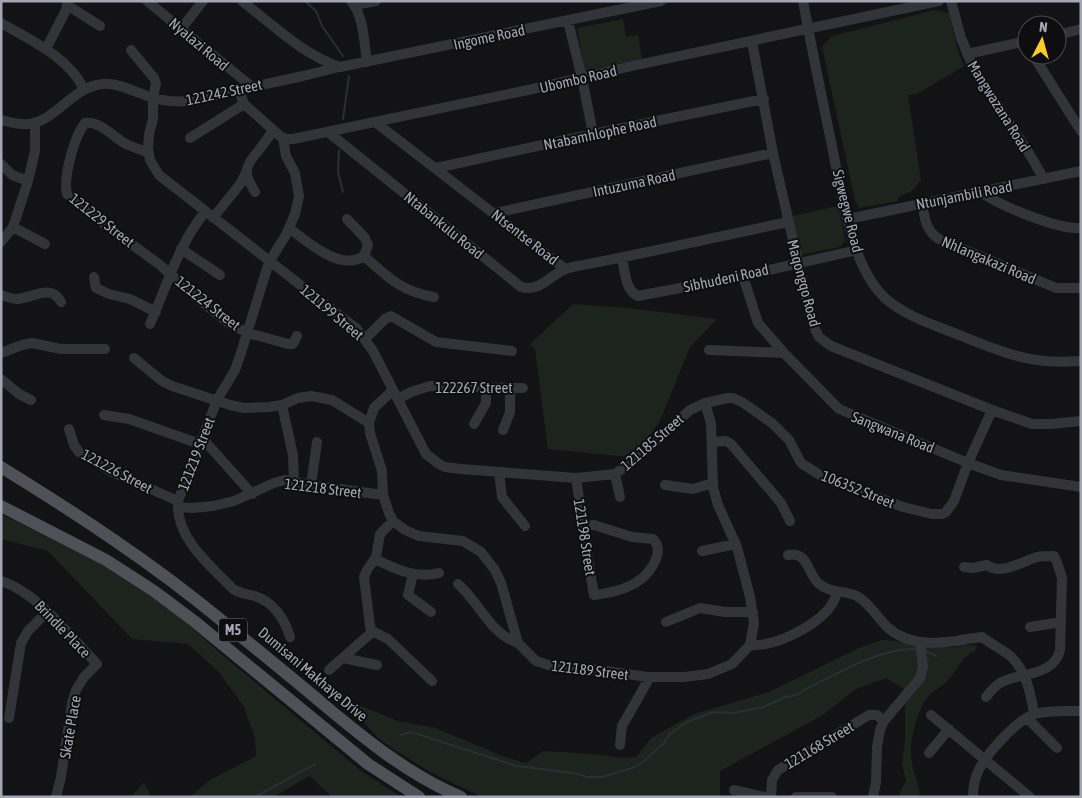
<svg xmlns="http://www.w3.org/2000/svg" width="1082" height="798" font-family="'Asap Condensed',sans-serif">
	<rect width="100%" height="100%" fill="#131214"/>
	<path fill="#1d241e" d="M935,10L949,13L958,51L964,66L917,94L908,95L921,180L912,191L898,197V201L859,208L855,200L822,47L832,36Z
		M623,19L626,37L638,35L642,59L585,71L577,28Z
		M838,206L845,241L840,247L800,255L792,216Z
		M573,304L628,308L717,319L690,347L660,421L650,435L628,457L548,449L535,349L529,345Z
		M1,514L114,569L179,616L220,653L360,770L401,797H332L310,776L273,797H190L210,780L256,756L255,739L244,707L219,672L188,644L132,639L48,551L1,539Z
		M882,640C905,641 930,650 953,647C962,647 969,643 977,646L975,651C961,657 957,671 947,681C940,688 932,691 926,699C916,713 908,746 912,763C914,774 920,785 920,797H900V792L906,781L902,764L905,740V690L886,678L856,689L823,715L720,771V797H482L430,772L395,750L378,738L342,698L398,721L436,728L502,756L526,763L543,751L594,754L622,758L636,757L651,738L694,714L769,692L859,648Z
		M144,782L151,797H131Z"/>
	<g fill="none" stroke-linecap="round" stroke-linejoin="round">
		<path stroke="#282f38" stroke-width="2" d="M305,1L316,11L322,26L343,56
			M343,119L349,76
			M339,150L338,172L343,192
			M925,651L936,656
			M401,735L411,732L517,766L574,773L587,777H602L635,767L643,762L664,743L670,734L687,722L714,712L733,713L764,707L785,697L798,695L804,690C837,674 879,648 915,649
			M255,797L315,764"/>
		<path stroke="#333439" stroke-width="10" d="M147,1L251,86
			M242,1C273,25 302,54 340,67L661,1
			M351,1C364,16 364,43 367,62
			M803,1C811,45 820,88 829,132C840,180 848,264 885,298C906,317 938,326 964,337C1006,354 1033,365 1081,361
			M951,1L961,38L974,69L1030,155L1044,179
			M67,5L100,26
			M355,5L376,1
			M568,21L582,78L593,134
			M1,23C32,41 67,56 84,89
			M181,29L203,1
			M1057,35L1081,29
			M752,42L773,153L812,323L819,337L831,346L992,410L1032,424H1051L1081,421
			M46,49L66,10L68,1
			M131,50L154,78L156,83L153,98V119L149,134L148,148L150,160L159,175L357,329L373,351L426,454L439,464L445,467L461,469L576,478L615,474L620,497
			M967,54L1027,41
			M1033,55L1081,131
			M239,90L244,104L280,136L286,139H293L528,90L632,66L939,1
			M1,120C10,122 19,125 28,124C55,122 72,87 102,84C117,82 135,92 150,97C162,101 176,102 188,101L303,76L339,67
			M375,122L564,268
			M328,132L521,287C543,293 551,271 572,267C644,254 716,237 788,222
			M190,138L244,104
			M283,138L286,156L295,173L299,196L295,214L286,235L269,262L240,356L235,370L217,400L178,501C175,538 211,566 233,589C240,594 248,594 255,596C274,602 285,620 290,637
			M149,153C141,150 133,147 126,144C114,138 100,120 85,123C74,137 63,177 67,194L96,218L160,265L202,302L230,324L248,333L288,344H293L297,336
			M1,164L12,175L28,181
			M436,168L593,134L764,99
			M979,191C998,205 1058,230 1081,228
			M255,192C243,172 244,167 259,150C264,144 269,137 273,130
			M922,203C925,218 925,230 939,239L1056,288H1081
			M495,213L773,153
			M213,218L241,183L246,172
			M848,219L1081,171
			M13,227L45,244
			M289,228C308,242 340,272 364,256L368,245L365,238L347,219
			M1,242L13,227L28,181L35,151V123
			M181,249L220,275
			M364,256C388,277 400,291 434,297
			M622,258C625,270 625,291 638,296L743,276L857,250
			M743,276L758,323L784,353L839,409L968,463L1001,475L1081,487
			M94,277L96,288L109,294L130,299L156,312
			M1,295C7,297 12,299 17,299C33,298 51,283 61,302
			M150,324C167,286 178,245 205,212
			M365,339L385,319L391,316L436,342L512,351
			M709,350L784,353
			M1,353L22,345L32,343L61,349H105
			M134,358L162,381L172,386L230,405L244,408L269,407L282,405L298,398L311,396L332,400L369,423
			M1,379L19,394L31,400
			M393,390L374,408L369,423L370,433L382,471L383,495L389,513L393,521L405,530L419,536L463,541L481,552L495,570L501,583L518,643L536,661L555,667L599,670L648,677H684L708,674L732,664L750,645L754,623L750,597L737,547L718,505L713,487L711,423L705,403
			M398,399L411,392L430,386L523,388
			M282,405L293,455L294,482
			M104,415L129,419L200,444
			M474,424L486,403V387
			M69,429L74,445L79,452L110,471L178,501
			M503,430L510,412V387
			M202,438L252,494
			M712,442L726,441L731,444L781,503L790,521
			M499,472L502,497L525,526
			M615,474L637,458L690,410L705,403L728,398H733L742,402L772,423L789,440L801,463L823,477L903,507L932,514H942L946,512L954,501L968,463L992,410
			M576,478C582,517 587,556 594,595C620,592 648,584 657,556C659,549 658,544 653,539L632,537L594,525L583,526
			M311,485L317,442
			M665,485L693,489L713,483
			M178,507L192,508L213,506L234,501L274,483L285,480L311,485L383,495
			M702,551L736,544
			M788,555C808,551 807,572 818,583C831,595 848,589 860,598C879,612 880,628 905,638C925,646 945,642 965,640
			M375,559C395,569 416,579 439,573
			M964,567L973,568L987,565C1001,576 1023,561 1037,557C1043,556 1048,556 1054,556L1057,562L1062,578L1060,650C1054,677 1019,672 1000,683C995,686 990,692 986,697
			M413,574L408,595L431,612
			M1,581C37,592 71,637 97,664L84,677L76,690L72,703L61,777L56,797
			M458,584C480,603 489,633 518,643
			M666,622L700,608L725,612H753
			M1030,627L1061,622
			M372,631L388,639L432,681
			M960,640L982,637C991,644 1001,649 1009,655C1026,669 1031,694 1034,714
			M750,645C775,647 811,628 828,610C832,605 835,599 837,593
			M343,658L377,665
			M329,670L371,633L364,577L367,570L376,557L380,534L393,521
			M931,715L1030,797
			M9,718L21,643L28,631L47,612
			M1027,718L1057,748
			M620,745L622,726L650,677
			M929,753L949,729
			M734,790L765,797
			M771,797L772,780L778,770L869,715H877L884,721
			M796,797H832
			M873,797L876,782L877,747L880,730L884,721L920,678L923,666L920,643
			M973,797C973,789 974,781 977,774C984,756 1016,720 1035,714C1049,710 1066,711 1081,711"/>
		<path stroke="#4f5058" stroke-width="12" d="M1,467C77,514 152,563 221,620C255,648 290,676 323,704C366,740 409,775 461,797
			M1,506L106,560L154,591L194,621L368,764L419,797"/>
	</g>
	<g text-anchor="middle" dominant-baseline="central" stroke-width="4" stroke-linejoin="round" paint-order="stroke">
		<rect fill="#0e0d0f" stroke="#767983" stroke-width="1" x="219" y="618.5" width="28" height="23" rx="4"/>
		<g font-size="14" font-weight="bold" fill="#a3a7b5">
			<text x="233" y="630">M5</text>
		</g>
		<g font-size="15" fill="#a3a7b5" stroke="#0e0d0f">
			<text transform="translate(489 37) rotate(-12)">Ingome Road</text>
			<text transform="translate(199 44) rotate(40)">Nyalazi Road</text>
			<text transform="translate(578 79) rotate(-13)">Ubombo Road</text>
			<text transform="translate(224 92) rotate(-12)">121242 Street</text>
			<text transform="translate(999 106) rotate(58)">Mangwazana Road</text>
			<text transform="translate(600 133) rotate(-12)">Ntabamhlophe Road</text>
			<text transform="translate(634 183) rotate(-12)">Intuzuma Road</text>
			<text transform="translate(964 195) rotate(-11)">Ntunjambili Road</text>
			<text transform="translate(848 211) rotate(76)">Sigwegwe Road</text>
			<text transform="translate(102 220) rotate(38)">121229 Street</text>
			<text transform="translate(444 225) rotate(39)">Ntabankulu Road</text>
			<text transform="translate(525 237) rotate(38)">Ntsentse Road</text>
			<text transform="translate(989 260) rotate(23)">Nhlangakazi Road</text>
			<text transform="translate(726 278) rotate(-12)">Sibhudeni Road</text>
			<text transform="translate(804 283) rotate(75)">Maqongqo Road</text>
			<text transform="translate(208 303) rotate(38)">121224 Street</text>
			<text transform="translate(332 312) rotate(40)">121199 Street</text>
			<text x="474" y="387">122267 Street</text>
			<text transform="translate(893 432) rotate(22)">Sangwana Road</text>
			<text transform="translate(652 442) rotate(-41)">121185 Street</text>
			<text transform="translate(196 454) rotate(-69)">121219 Street</text>
			<text transform="translate(117 471) rotate(28)">121226 Street</text>
			<text transform="translate(323 488) rotate(7)">121218 Street</text>
			<text transform="translate(858 489) rotate(22)">106352 Street</text>
			<text transform="translate(585 537) rotate(81)">121198 Street</text>
			<text transform="translate(63 629) rotate(46)">Brindle Place</text>
			<text transform="translate(590 670) rotate(7)">121189 Street</text>
			<text transform="translate(313 674) rotate(40)">Dumisani Makhaye Drive</text>
			<text transform="translate(70 727) rotate(-80)">Skate Place</text>
			<text transform="translate(819 745) rotate(-31)">121168 Street</text>
		</g>
	</g>
	<rect width="1082" height="798" fill="none" stroke="#a3a7b5" stroke-width="5"/>
	<g transform="translate(1042 40) rotate(6)"><circle r="24" fill="#0e0d0f" stroke="#4a4b51"/>
	<path d="M0-4L9 19L0 12L-9 19Z" fill="#f9cc26"/>
	<text y="-8" font-size="14" font-weight="bold" text-anchor="middle" fill="#a3a7b5">N</text>
	</g>
</svg>
